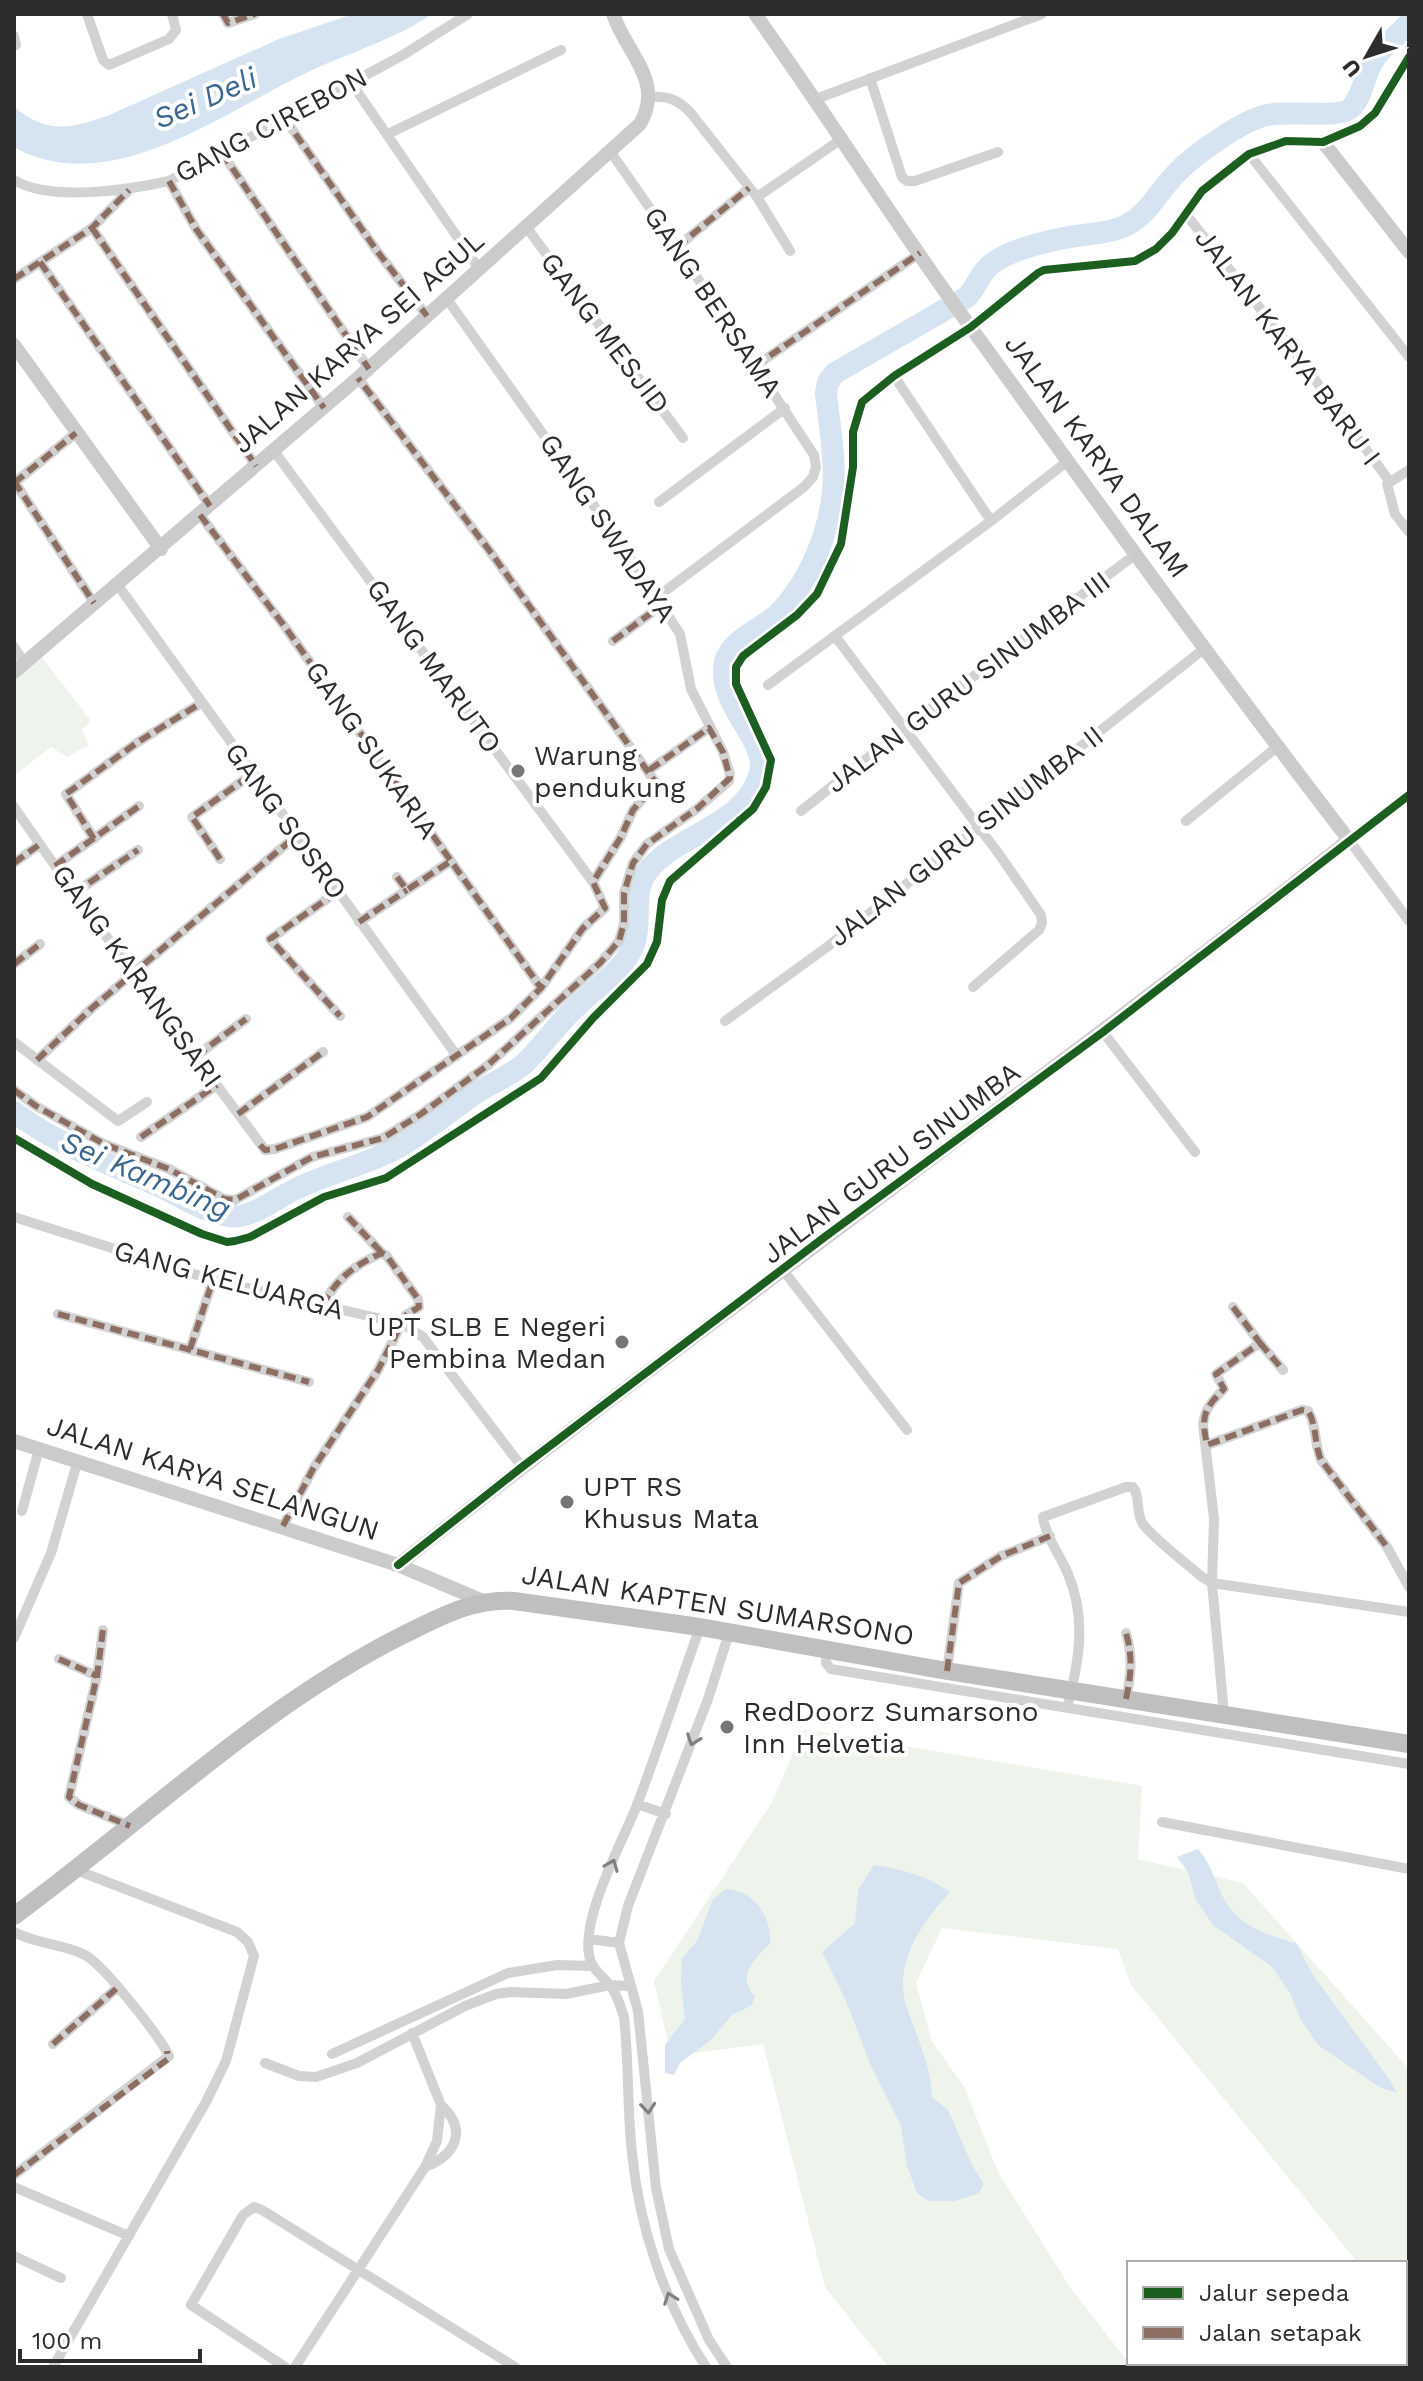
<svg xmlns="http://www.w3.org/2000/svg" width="1423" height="2381" font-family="'Work Sans',sans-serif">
	<rect width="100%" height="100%" fill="#fff"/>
	<path fill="#eef4eb" d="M41,656L91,721L82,730L89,745L67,757L51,747L14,776V680Z
		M804,1729L1142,1786L1138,1859L1243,1883L1409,2069V2325L1405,2320V2263H1358L1131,1985L1118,1949L942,1928L916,1983L932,2042L964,2086L998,2172L1072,2290L1132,2367H888L825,2287L763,2044L671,2056L654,1981L771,1804Z"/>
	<path fill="#d6e4f1" d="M353,14H432C398,38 349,53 310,71C225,111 109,201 14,147V107C48,134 68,129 107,116L279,39Z
		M1198,1849C1210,1863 1214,1877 1221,1893C1235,1925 1266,1935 1296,1943L1313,1975L1389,2079L1397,2093L1379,2087L1318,2045L1301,2020L1290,1993L1272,1967L1213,1925L1196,1900L1188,1872L1177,1857Z
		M874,1865C902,1869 927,1876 950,1892C922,1923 892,1963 907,2008C917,2038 931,2065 932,2097L948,2110L972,2165L984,2184L979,2193L955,2201H929L917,2193L907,2166L901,2126L870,2064L846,2001L822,1952L855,1923L858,1890Z
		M726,1889C754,1891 772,1916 770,1944C754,1959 736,1976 755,1997L751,2006L732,2015L711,2040L680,2063L674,2075L665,2073V2045L685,2019L681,1983L682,1958L697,1941L713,1899Z"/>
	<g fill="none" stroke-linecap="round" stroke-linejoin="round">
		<path stroke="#d6e4f1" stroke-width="22" d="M14,1112C58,1145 108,1163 157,1185C181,1196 202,1212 228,1216C251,1220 277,1197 298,1188C329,1173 365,1165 395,1149C424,1133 449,1112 476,1093C491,1083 510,1076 524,1064C543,1046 557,1024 576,1007C594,989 617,975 630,953C645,928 630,895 647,872C675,834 747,826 760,772C768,739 716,705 725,662C731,638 765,628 781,611C810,580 829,533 833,491C836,459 829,424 826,393L828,382L835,373L967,297C976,288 979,276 988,267C1010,247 1063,237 1092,234C1104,232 1116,231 1127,225C1148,214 1157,194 1173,177C1190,157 1239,123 1263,116C1285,109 1341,120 1352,107C1363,95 1364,76 1372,63C1382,45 1396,38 1409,23"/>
		<path stroke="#d2d2d2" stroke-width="10" d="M87,14L103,60L109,65L169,39L176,30L172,14
			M223,14L228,23L255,14
			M14,36L16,45
			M870,78L902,177L907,181H915L998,152
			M350,81L480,270
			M650,97C668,96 677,99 690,112L757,197L790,251
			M816,99L1042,14
			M285,119L377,251L427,316
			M388,134L561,50
			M610,151L677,247L814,455L816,467L813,477L804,487L657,597
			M222,153L369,369
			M1249,154L1409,357
			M14,180C50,202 129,190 169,181L403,55L468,14
			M169,181L196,229L324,408
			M757,197L843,138
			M1185,213L1296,354L1390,482
			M92,228L256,466
			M527,228L683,438
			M677,247L749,188
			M40,262L210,506
			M14,279L92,228L129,190
			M755,366L920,253
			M894,376L991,521
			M358,378L489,550L656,783L633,810L621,837L593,882
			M1409,470L1387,484L1395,514L1409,532
			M14,481L94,603
			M14,483L76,433
			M659,502L785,408
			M200,515L285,627L541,988
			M117,584L457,1056
			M835,636L999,854L1041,915L1042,923L1039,930L973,987
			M613,641L662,605
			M14,647L24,662
			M768,685L991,521L1069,460
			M648,771L709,728
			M1409,795L1349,840L1409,921
			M14,807L74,893L265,1150L275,1149L367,1117L511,1018L541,988L583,928L605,908L593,882L274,451
			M801,811L905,728L1136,554
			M1186,821L1277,747
			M94,839L66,794L138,742L201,703
			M220,859L192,817L252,774
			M14,863L40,844
			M55,866L139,806
			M397,877L407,890L451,861
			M337,892L270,939L340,1016
			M74,893L138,850
			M359,922L407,890
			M14,964L40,944
			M725,1021L827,947L1205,648
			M1103,1032L1195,1152
			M14,1042L118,1121L147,1102
			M196,1056L246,1019
			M37,1060L92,1008L296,836
			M14,1090L36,1106L104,1144L169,1169L224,1199L235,1200L312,1157L383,1138L421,1114L488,1065L600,963L619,941L624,923V893L633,863L647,844L698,808L729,781L730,774L723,752L691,689L680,634L619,541L447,299
			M238,1114L323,1052
			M141,1137L217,1085
			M14,1138L92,1184L202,1234L227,1242L235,1241L250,1237L324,1197L386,1178L541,1078L594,1017L647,964L657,942L662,900L670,881L753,809L766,787L771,760L736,684V667L743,656L797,615L817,594L841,544L853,467V432L862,402L894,376L971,327L1038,273L1044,270L1135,261L1156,249L1172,233L1202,191L1249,154L1286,141L1323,142L1360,126L1375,113L1409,57
			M14,1217L213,1280L403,1324L423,1337L522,1467
			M348,1217L382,1253
			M783,1270L907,1430
			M58,1314L309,1382
			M1260,1343L1283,1370
			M190,1349L213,1280
			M1207,1445L1302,1410L1308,1411C1317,1425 1314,1444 1321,1460L1387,1547L1409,1587
			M22,1511L39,1449
			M283,1526L313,1469L378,1370L406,1315L419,1307L418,1299L386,1255L382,1253C354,1265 335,1280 322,1307
			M700,1627C679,1686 659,1746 637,1805C622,1843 582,1915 589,1955C591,1968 601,1975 609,1984C617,1994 620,2005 624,2017C629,2062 627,2108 632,2153C639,2227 665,2304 706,2367
			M103,1630L97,1676L69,1797L79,1805L130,1826
			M14,1638L51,1553L78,1460
			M827,1648L826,1663L831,1669L1409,1764
			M59,1659L97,1676
			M947,1671L959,1583L1001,1556L1050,1536
			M1126,1699C1131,1676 1133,1657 1126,1633
			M1067,1708C1079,1662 1087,1619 1068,1574C1060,1555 1046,1537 1043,1517L1126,1487H1133C1141,1498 1135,1512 1143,1524C1156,1541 1185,1562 1202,1577L1212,1583L1409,1612
			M1224,1714L1212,1583L1214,1519L1203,1425C1205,1408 1212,1401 1224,1389L1216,1374L1260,1343L1233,1307
			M637,1804L666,1814
			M1162,1822L1409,1869
			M14,1932C36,1944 63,1944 85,1955C104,1965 160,2037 169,2056L14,2175
			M589,1939L619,1943
			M53,2044L117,1988
			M332,2054L508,1973L557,1965L592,1966
			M265,2063L299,2076L316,2077L357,2063L465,2006L496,1994L511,1992L566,1994L610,1985L630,1986
			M425,2167C456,2155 468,2130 441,2105
			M14,2187L129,2236
			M14,2256L61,2278
			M53,2367L206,2102L226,2061L254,1956L248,1942L237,1932L76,1870
			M285,2367L191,2305L243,2215L254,2207L262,2210L515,2367
			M295,2367L425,2167L437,2141L441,2105L412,2033
			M727,2367L709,2340L669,2249L656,2188L638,2011L619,1943L628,1906L708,1699L729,1633"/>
		<path stroke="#cbcbcb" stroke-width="14" d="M1323,142L1409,252
			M14,345L161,549
			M14,672L358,378L640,124C665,81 626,53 613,14
			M14,1441L398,1565L483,1601
			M398,1565C710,1317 1036,1088 1349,840C1217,669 1091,493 964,318C892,219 827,114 755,14"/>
		<path stroke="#bfbfbf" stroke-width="18" d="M14,1916C145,1820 259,1707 405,1634C440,1617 474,1598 514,1601L700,1627L947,1671L1409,1744"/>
		<path stroke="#8d6e63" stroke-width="6" stroke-dasharray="12 6" stroke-linecap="butt" d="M223,14L228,23L255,14
			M285,119L377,251L427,316
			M222,153L369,369
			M169,181L196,229L324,408
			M92,228L256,466
			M677,247L749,188
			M40,262L210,506
			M14,279L92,228L129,190
			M755,366L920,253
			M14,481L94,603
			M14,483L76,433
			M200,515L285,627L541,988
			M613,641L662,605
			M94,839L66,794L138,742L201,703
			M220,859L192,817L252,774
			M14,863L40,844
			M55,866L139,806
			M397,877L407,890L451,861
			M337,892L270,939L340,1016
			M74,893L138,850
			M359,922L407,890
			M14,964L40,944
			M196,1056L246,1019
			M37,1060L92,1008L296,836
			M14,1090L36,1106L104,1144L169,1169L224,1199L235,1200L312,1157L383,1138L421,1114L488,1065L600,963L619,941L624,923V893L633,863L647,844L698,808L730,778L723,752L709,728L648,771
			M238,1114L323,1052
			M141,1137L217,1085
			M260,1145L265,1150L275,1149L367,1117L511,1018L541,988L583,928L605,908L593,882L621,837L633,810L656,783L489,550L358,378
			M348,1217L382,1253
			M1233,1307L1260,1343L1216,1374L1224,1389C1203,1410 1201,1416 1207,1445L1302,1410L1308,1411C1317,1425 1314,1444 1321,1460L1387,1547
			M58,1314L309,1382
			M1260,1343L1283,1370
			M190,1349L213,1280
			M283,1526L313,1469L378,1370L406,1315L419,1307L418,1299L386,1255L382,1253C354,1265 335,1280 322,1307
			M103,1630L97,1676L69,1797L79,1805L130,1826
			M59,1659L97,1676
			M947,1671L959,1583L1001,1556L1050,1536
			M1126,1699C1131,1676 1133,1657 1126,1633
			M53,2044L117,1988
			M14,2175L168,2059L167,2051"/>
		<defs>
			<path id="cycleway" d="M14,1138L92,1184L202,1234L227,1242L235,1241L250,1237L324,1197L386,1178L541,1078L594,1017L647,964L657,942L662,900L670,881L753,809L766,787L771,760L736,684V667L743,656L797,615L817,594L841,544L853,467V432L862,402L894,376L971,327L1038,273L1044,270L1135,261L1156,249L1172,233L1202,191L1249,154L1286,141L1323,142L1360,126L1375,113L1409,57
				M398,1565L522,1467L826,1236L1103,1032L1409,795"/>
		</defs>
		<use href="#cycleway" stroke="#fff" stroke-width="13"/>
		<use href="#cycleway" stroke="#1b5e20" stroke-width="8"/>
	</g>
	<defs><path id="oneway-chevron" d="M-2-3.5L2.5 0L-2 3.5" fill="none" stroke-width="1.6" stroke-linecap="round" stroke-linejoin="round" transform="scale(2)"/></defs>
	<g stroke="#808080">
		<use href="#oneway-chevron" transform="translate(693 1740) rotate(110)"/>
		<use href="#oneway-chevron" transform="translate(612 1865) rotate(-68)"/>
		<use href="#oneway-chevron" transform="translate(648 2108) rotate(85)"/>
		<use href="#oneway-chevron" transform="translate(670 2298) rotate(-110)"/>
	</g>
	<g fill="#767676" stroke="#fff" stroke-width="3">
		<circle cx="518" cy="771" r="8"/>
		<circle cx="622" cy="1342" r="8"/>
		<circle cx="567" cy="1502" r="8"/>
		<circle cx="727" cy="1727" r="8"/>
	</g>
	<g text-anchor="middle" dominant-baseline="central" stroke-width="8" stroke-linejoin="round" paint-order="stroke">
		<g font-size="28" fill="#2d2d2d" stroke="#fff">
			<text transform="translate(271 125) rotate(-28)">GANG CIREBON</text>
			<text transform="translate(713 302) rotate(56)">GANG BERSAMA</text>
			<text transform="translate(605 333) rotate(53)">GANG MESJID</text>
			<text transform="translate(358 342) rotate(-41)">JALAN KARYA SEI AGUL</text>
			<text transform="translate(1288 347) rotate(53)">JALAN KARYA BARU I</text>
			<text transform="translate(1097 456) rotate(54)">JALAN KARYA DALAM</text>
			<text transform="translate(608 528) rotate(56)">GANG SWADAYA</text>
			<text transform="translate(434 666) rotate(54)">GANG MARUTO</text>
			<text transform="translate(968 682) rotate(-37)">JALAN GURU SINUMBA III</text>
			<text transform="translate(372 750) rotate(55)">GANG SUKARIA</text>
			<text transform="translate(286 821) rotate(54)">GANG SOSRO</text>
			<text transform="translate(966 836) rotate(-38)">JALAN GURU SINUMBA II</text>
			<text transform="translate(137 976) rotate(54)">GANG KARANGSARI</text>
			<text transform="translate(891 1163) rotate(-37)">JALAN GURU SINUMBA</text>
			<text transform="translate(229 1280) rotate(15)">GANG KELUARGA</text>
			<text transform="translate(213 1478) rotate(18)">JALAN KARYA SELANGUN</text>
			<text transform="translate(718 1605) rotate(9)">JALAN KAPTEN SUMARSONO</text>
		</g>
		<g font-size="28" fill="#2d2d2d" stroke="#fff" text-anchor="start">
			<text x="534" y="755">Warung<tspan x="534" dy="32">pendukung</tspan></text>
			<text x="606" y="1326" text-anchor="end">UPT SLB E Negeri<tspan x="606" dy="32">Pembina Medan</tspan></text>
			<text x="583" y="1486">UPT RS<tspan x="583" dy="32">Khusus Mata</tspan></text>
			<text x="743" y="1711">RedDoorz Sumarsono<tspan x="743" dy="32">Inn Helvetia</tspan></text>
		</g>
		<g font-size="30" font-style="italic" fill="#3a668f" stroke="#fff">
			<text transform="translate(205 98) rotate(-24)">Sei Deli</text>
			<text transform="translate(146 1175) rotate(23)">Sei Kambing</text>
		</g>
	</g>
	<rect width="1423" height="2381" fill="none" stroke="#2d2d2d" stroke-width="32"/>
	<rect x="1127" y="2261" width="280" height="104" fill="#ffffff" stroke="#ababab" stroke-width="2"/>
	<rect x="1143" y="2287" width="40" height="12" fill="#1b5e20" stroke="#ababab" stroke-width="2"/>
	<text x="1199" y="2301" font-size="24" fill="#2d2d2d">Jalur sepeda</text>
	<rect x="1143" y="2327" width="40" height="12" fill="#8d6e63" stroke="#ababab" stroke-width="2"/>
	<text x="1199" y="2341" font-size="24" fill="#2d2d2d">Jalan setapak</text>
	<g transform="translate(1367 56) rotate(231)" stroke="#ffffff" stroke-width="6" paint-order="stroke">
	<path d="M0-6L14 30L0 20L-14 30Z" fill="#2d2d2d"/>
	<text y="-12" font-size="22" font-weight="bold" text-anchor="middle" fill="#2d2d2d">U</text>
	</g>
	<path d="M20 2349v12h180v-12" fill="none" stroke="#2d2d2d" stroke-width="4"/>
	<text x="32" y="2349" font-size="24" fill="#2d2d2d" stroke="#ffffff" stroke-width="6" paint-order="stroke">100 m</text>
</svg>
